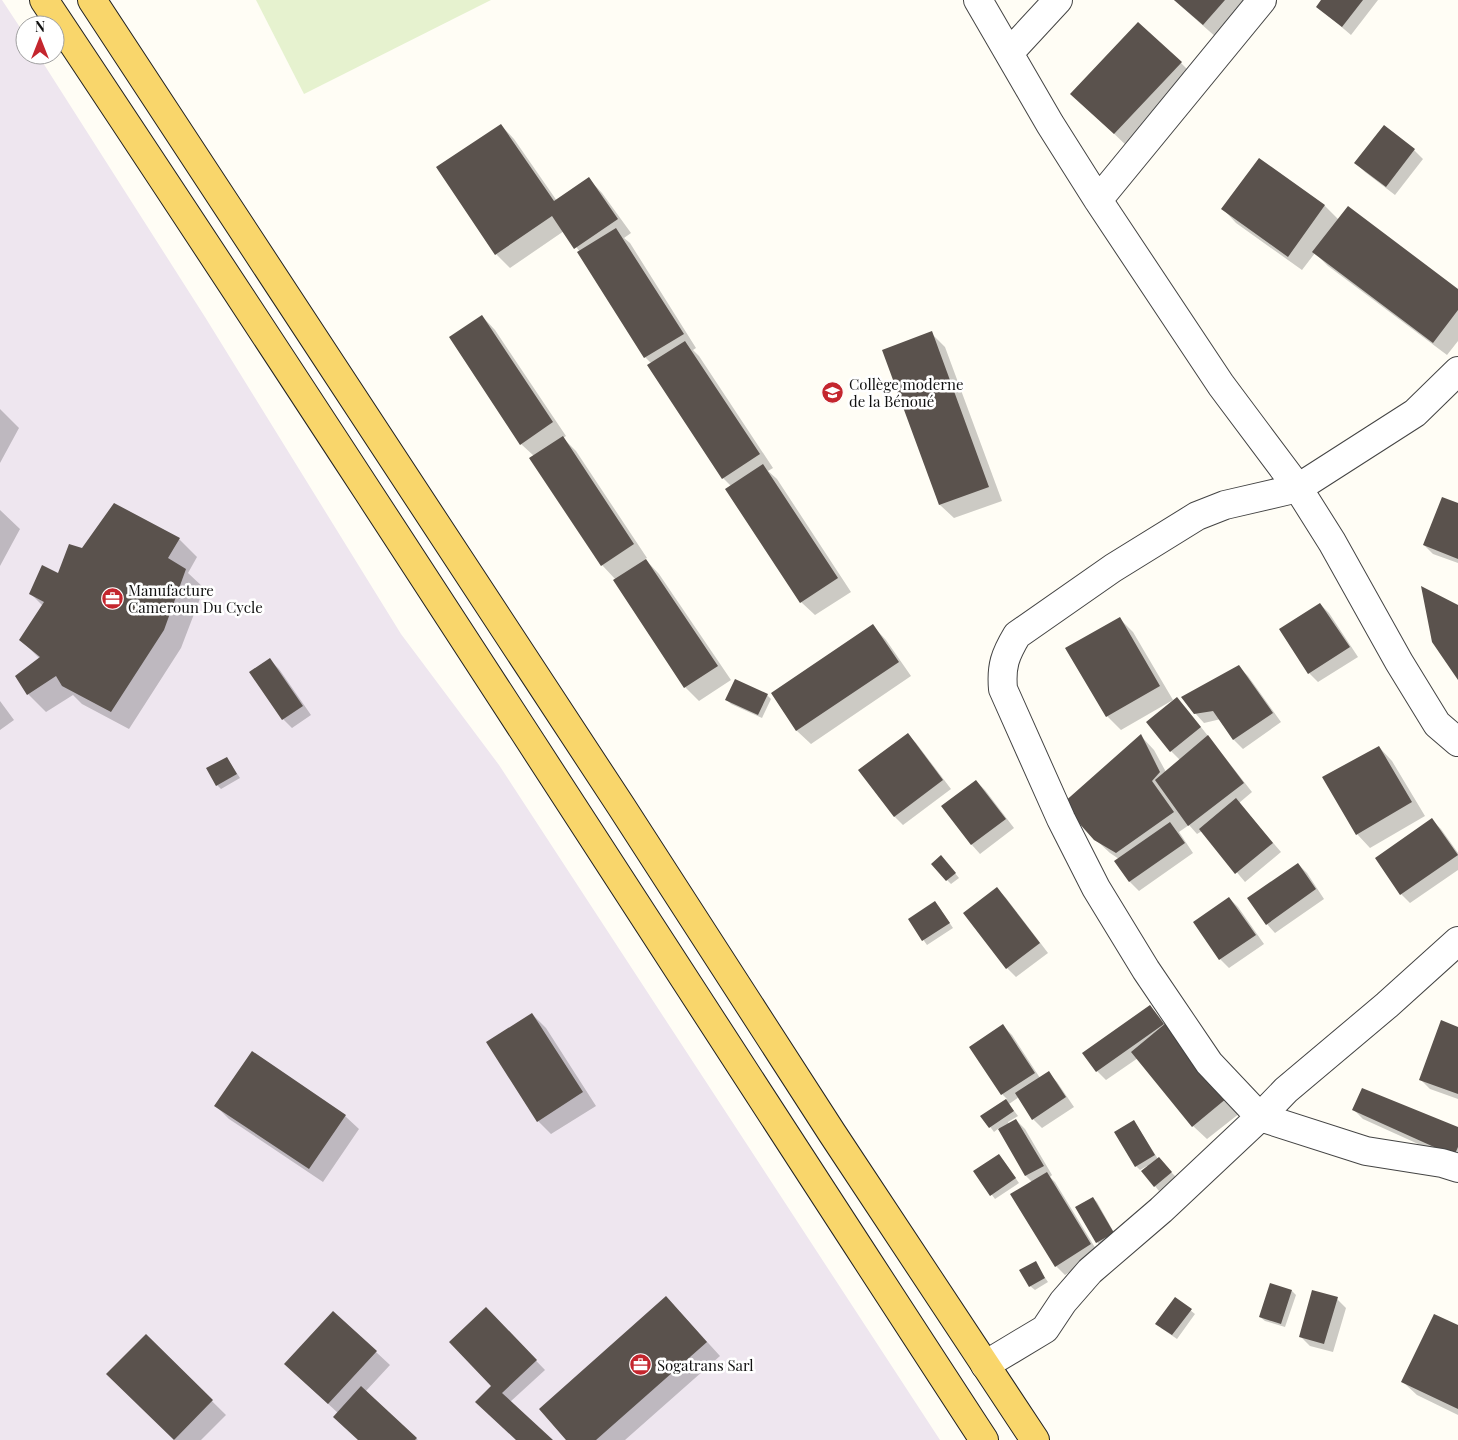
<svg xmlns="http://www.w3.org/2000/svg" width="1458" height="1440" font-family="'Playfair Display',serif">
	<rect width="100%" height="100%" fill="#fffdf5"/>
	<path fill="#eee6ef" d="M0,0H2L25,35V55H38L205,317L401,634L499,765L940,1440H0Z"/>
	<path fill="#e6f2cf" d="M256,0H491L304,94Z"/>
	<path fill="#0003" d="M1174,0H1251L1217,38Z
		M1323,0H1378L1351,35L1318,7Z
		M1181,63L1194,76L1128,147L1086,107Z
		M501,125L514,139L557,201L589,179L602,193L631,233L624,238L630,243L696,348L693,350L699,356L773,468L768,471L777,479L851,592L815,615L801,602L731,486L723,478L649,366L652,364L645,357L580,252L564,231L510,268L496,254L438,168Z
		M1384,127L1414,150L1423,159L1395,195L1365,172L1356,163Z
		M1259,159L1325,206L1339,220L1458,291V341L1447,355L1328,266L1315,253L1302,270L1236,223L1223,209Z
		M482,316L495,330L566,436L563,438L576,451L647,558L645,559L659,574L731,680L699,701L685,687L616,580L602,565L534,456L521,444Z
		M931,333L945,347L1002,501L954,518L940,505L884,350Z
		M0,409L19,428L0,463Z
		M1458,504V563L1433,554L1424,545Z
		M0,510L20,529L0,566Z
		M179,539L197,557L188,573L204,588L181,648L129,729L82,704L73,695L46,712L28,694L40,659L21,640L43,606L31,594L59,574L82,550Z
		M1320,604L1329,613L1358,657L1318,682L1309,673Z
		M1119,618L1133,632L1173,700L1121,730L1107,716Z
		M873,626L886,640L911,676L811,744L797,731L772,694Z
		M270,660L279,669L311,715L292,728L283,719Z
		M1239,667L1248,676L1281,722L1243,749L1234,740L1221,719L1204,723L1195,713Z
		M767,695L771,699L762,718L731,704L727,700Z
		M1177,699L1186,708L1252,792L1239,803L1281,852L1245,882L1202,831L1197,834L1189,825L1179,832L1193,853L1139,891L1130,882L1116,861L1119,859L1110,853L1095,839L1141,736L1154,750L1166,772L1180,760L1171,751Z
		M0,701L14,720L0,730Z
		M908,735L916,743L951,789L903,825L894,816Z
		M1379,747L1392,761L1425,816L1370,848L1357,834Z
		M227,758L240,778L221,789L217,785Z
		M976,781L985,790L1014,828L980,854L972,845Z
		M1432,820L1441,829L1458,853V870L1410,903L1401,894Z
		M945,861L959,878L951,884L947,880Z
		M1298,864L1307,873L1324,899L1275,933L1267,924Z
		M997,889L1006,898L1048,953L1016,977L1007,968L965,914Z
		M1229,898L1238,907L1264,944L1229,968L1220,959Z
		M939,907L953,928L927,945L909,920Z
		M1150,1006L1240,1113L1207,1139L1193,1126L1138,1058L1106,1080L1097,1071Z
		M532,1014L546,1028L596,1106L551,1134L538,1121Z
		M1003,1026L1012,1035L1040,1078L1048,1073L1057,1082L1074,1107L1042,1128L1033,1119L1019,1097L1009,1104L1018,1116L1008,1122L1009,1124L1016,1120L1025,1129L1052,1175L1050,1177L1055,1182L1099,1254L1065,1275L1056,1266L1032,1182L1026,1176L999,1128L994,1132L982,1116L1007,1099L1002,1094Z
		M1458,1028V1099L1430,1089L1421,1080Z
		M216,1106L345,1116L359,1129L323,1182L229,1119Z
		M1354,1110L1458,1129V1162L1363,1119Z
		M1134,1121L1158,1159L1176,1177L1159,1191L1143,1171L1148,1167L1147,1166L1140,1170L1136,1166Z
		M1003,1160L1019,1183L995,1199L975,1172Z
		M1093,1198L1097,1202L1117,1238L1101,1247L1097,1242L1076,1207Z
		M1035,1263L1048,1282L1035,1290L1030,1286Z
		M1292,1291L1296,1295L1285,1327L1265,1321L1260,1317Z
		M1176,1299L1195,1314L1177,1339L1161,1328Z
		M1337,1299L1346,1308L1333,1352L1310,1346L1301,1337Z
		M486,1309L545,1370L510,1402L551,1440H517L493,1386Z
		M680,1312L720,1356L625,1440H568Z
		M1458,1326V1415L1417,1395L1403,1382Z
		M146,1336L226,1415L201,1440H175L108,1374Z
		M376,1352L390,1365L365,1392L418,1440H359L338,1413L300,1378Z"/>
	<path fill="#5a524d" d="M1174,0H1225L1203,25Z
		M1321,0H1363L1342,27L1316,7Z
		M1138,22L1182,62L1114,134L1070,94Z
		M501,124L554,201L589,177L618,219L574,249L552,216L495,255L436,167Z
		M1384,125L1415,149L1386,187L1354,163Z
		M1259,158L1325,205L1288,257L1221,209Z
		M1348,206L1458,289V310L1433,343L1312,252Z
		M616,228L684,334L644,358L577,252Z
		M482,315L553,422L520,445L449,337Z
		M932,331L989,487L939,505L882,350Z
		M685,341L760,454L722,479L647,365Z
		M563,436L634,544L601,566L529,458Z
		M763,464L838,578L800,603L725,489Z
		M1442,497L1458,503V559L1423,545Z
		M114,503L180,538L168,558L186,569L164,630L111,712L62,686L56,676L27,695L15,676L40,657L19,640L44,602L29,594L42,565L58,573L69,544L82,548Z
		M646,559L718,666L684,688L613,580Z
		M1421,586L1458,605V680L1432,642Z
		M1320,603L1350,647L1308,674L1279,629Z
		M1120,617L1160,686L1106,717L1065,648Z
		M873,624L899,662L796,731L771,693Z
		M270,658L303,706L282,720L249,672Z
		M1239,665L1273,713L1233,740L1213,711L1194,714L1181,697Z
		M735,679L768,694L758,715L725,700Z
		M1177,697L1201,727L1170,752L1146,722Z
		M908,733L943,780L894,817L858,770Z
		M1141,734L1160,772L1152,781L1174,812L1116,853L1094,840L1062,804Z
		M1208,735L1244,783L1188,826L1155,780Z
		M1379,746L1412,802L1356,835L1322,777Z
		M227,757L237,774L216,786L206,768Z
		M976,780L1006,819L971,845L941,806Z
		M1236,798L1273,843L1235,874L1199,829Z
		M1432,818L1458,855L1400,895L1375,858Z
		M1170,822L1185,843L1129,882L1114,861Z
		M941,855L956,873L946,881L931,864Z
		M1298,863L1316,889L1266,925L1247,898Z
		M997,887L1040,943L1006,969L963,913Z
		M1229,897L1256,935L1219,960L1193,922Z
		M935,901L950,923L922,941L908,919Z
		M1150,1005L1164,1024L1096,1072L1082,1053Z
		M532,1013L583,1092L537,1122L486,1042Z
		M1441,1020L1458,1027V1094L1419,1080Z
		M1166,1023L1227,1098L1192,1127L1131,1052Z
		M1003,1024L1035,1073L1001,1095L969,1047Z
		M252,1051L346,1115L309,1169L214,1106Z
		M1049,1071L1066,1097L1032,1120L1015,1093Z
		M1362,1088L1458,1127V1147L1454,1156L1352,1110Z
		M1006,1099L1014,1111L989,1128L980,1116Z
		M1016,1119L1044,1166L1025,1176L998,1129Z
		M1134,1120L1155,1155L1135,1167L1114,1132Z
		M999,1154L1016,1178L990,1196L973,1171Z
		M1159,1157L1172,1172L1154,1187L1141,1171Z
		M1047,1172L1091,1244L1055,1267L1010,1194Z
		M1093,1197L1114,1233L1096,1243L1075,1207Z
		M1036,1261L1045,1278L1029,1287L1019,1270Z
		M1270,1283L1292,1290L1281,1324L1259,1317Z
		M1312,1290L1338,1297L1324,1344L1299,1337Z
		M666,1296L707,1342L596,1440H566L539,1409Z
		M1175,1297L1192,1309L1172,1335L1155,1324Z
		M486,1307L537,1360L502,1393L553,1440H516L475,1402L491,1386L449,1342Z
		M333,1311L377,1351L328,1404L284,1364Z
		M1434,1314L1458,1325V1409L1401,1382Z
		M146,1334L213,1400L174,1440L106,1374Z
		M361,1386L417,1438L415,1440H358L333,1417Z"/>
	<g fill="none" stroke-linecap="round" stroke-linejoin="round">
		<defs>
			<path id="street" d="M978,0L1050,124L1098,200L1221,385L1298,488L1332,542L1399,662L1437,724L1458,742
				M1009,53L1058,0
				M1098,200L1262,0
				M1458,371L1415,413L1298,488L1225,505L1197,516L1113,568L1017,635C1005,655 1001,666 1003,689L1061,819L1096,888L1146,970L1209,1063L1260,1117L1366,1151L1442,1163L1458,1168
				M985,1365L1045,1329L1063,1302L1090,1271L1161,1210L1260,1117L1286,1090L1387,1005L1458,941"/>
			<path id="primary" d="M44,0C362,477 671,960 984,1440
				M92,0L621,806L832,1133L1035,1440"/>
		</defs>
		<use href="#street" stroke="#444" stroke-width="30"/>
		<use href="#primary" stroke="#222" stroke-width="30"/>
		<use href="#street" stroke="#fff" stroke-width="28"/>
		<use href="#primary" stroke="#f9d66b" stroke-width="28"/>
	</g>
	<defs>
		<symbol id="school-disc" viewBox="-11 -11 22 22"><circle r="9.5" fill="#c4262e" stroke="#fff"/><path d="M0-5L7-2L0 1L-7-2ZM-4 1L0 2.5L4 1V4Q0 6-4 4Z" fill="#fff"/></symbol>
		<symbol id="office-disc" viewBox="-11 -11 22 22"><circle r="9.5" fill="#c4262e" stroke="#fff"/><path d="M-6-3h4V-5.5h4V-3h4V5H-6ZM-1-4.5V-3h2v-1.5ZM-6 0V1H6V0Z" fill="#fff"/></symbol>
	</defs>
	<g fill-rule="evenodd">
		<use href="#school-disc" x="820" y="380" width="25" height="25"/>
		<use href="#office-disc" x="100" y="586" width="25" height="25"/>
		<use href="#office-disc" x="628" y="1352" width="25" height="25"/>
	</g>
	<g text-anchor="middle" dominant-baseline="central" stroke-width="5" stroke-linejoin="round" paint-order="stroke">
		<g font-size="15" fill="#111" stroke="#fff" text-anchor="start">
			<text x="849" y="384">Collège moderne<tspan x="849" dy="17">de la Bénoué</tspan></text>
			<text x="128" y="590">Manufacture<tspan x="128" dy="17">Cameroun Du Cycle</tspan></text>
			<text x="657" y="1365">Sogatrans Sarl</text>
		</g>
	</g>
	<g transform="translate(40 40)"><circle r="24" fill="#ffffff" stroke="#a0a0a0"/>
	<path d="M0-4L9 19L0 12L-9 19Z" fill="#c4262e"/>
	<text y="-8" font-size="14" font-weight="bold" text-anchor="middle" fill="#111111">N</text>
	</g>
</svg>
